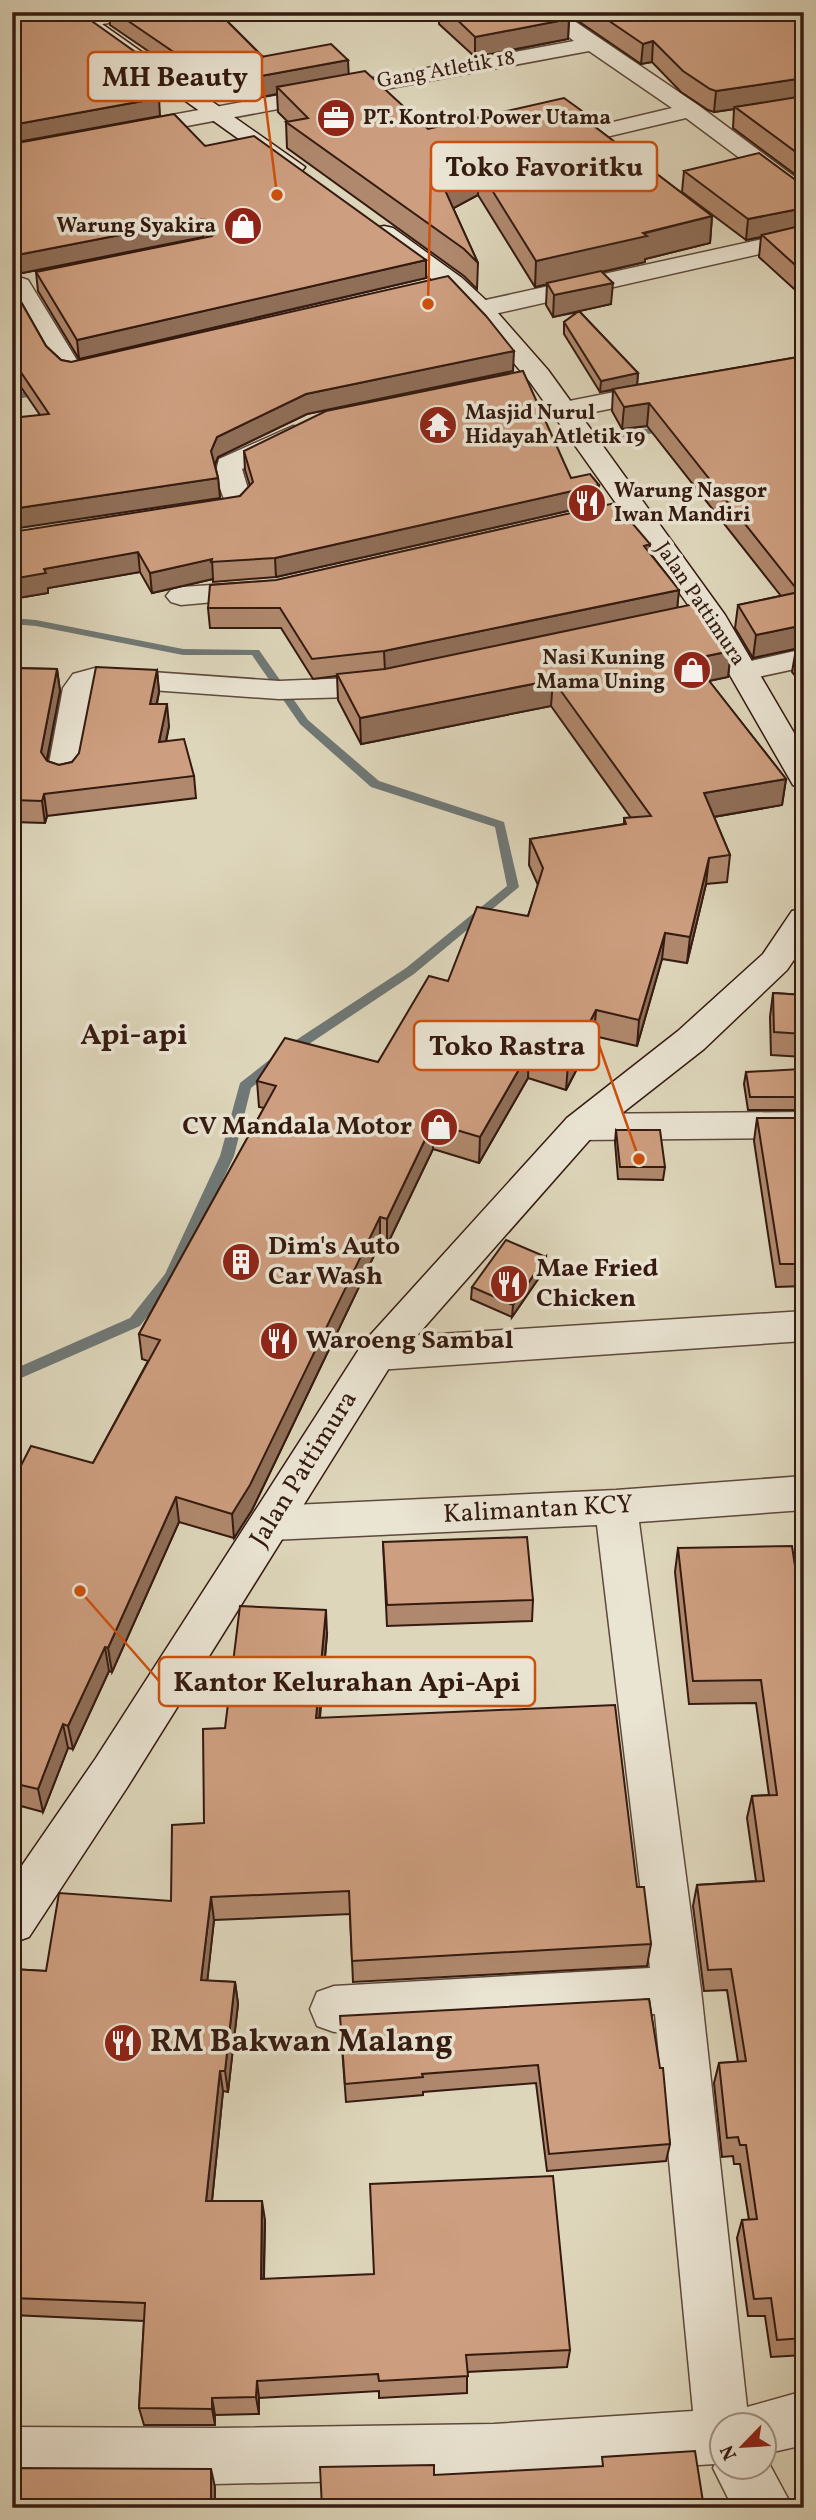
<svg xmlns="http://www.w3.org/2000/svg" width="816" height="2520" font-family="Vollkorn,serif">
	<rect width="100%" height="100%" fill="#ded6bb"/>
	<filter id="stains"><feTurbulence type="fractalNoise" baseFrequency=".00286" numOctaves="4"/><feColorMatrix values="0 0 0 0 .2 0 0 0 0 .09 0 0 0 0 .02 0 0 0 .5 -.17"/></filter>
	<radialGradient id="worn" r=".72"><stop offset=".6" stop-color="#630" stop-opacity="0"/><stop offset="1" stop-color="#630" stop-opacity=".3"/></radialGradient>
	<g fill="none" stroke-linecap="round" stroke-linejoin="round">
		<path fill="#6f7876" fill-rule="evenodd" d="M33,390L47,395L42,398L33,396L12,400V394Z
			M670,426L675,429L673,431L537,447L532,444L537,441Z
			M12,618L36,620L183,649L259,650L308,720L379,781L504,822L519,887L414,974L297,1052L251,1088L234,1156L178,1277L140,1326L12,1382V1370L130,1318L165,1274L220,1156L240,1083L287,1046L406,968L507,886L495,827L371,787L300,724L252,655H183L36,626L12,624Z"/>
		<defs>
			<path id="street" d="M99,12H144L142,17L86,27L75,21L78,16Z
				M536,12H561L698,105L804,184V202L796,200L686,118L606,137L639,165L635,170C616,175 600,156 586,145L582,140L588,128L672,108L589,51L128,137L117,130L128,123L574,41Z
				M804,230V244L481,317L472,314L468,309L472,304L481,301Z
				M19,277L28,280L78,362L108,355L117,357L121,363L117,369L74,379L59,374L12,295V278Z
				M665,382L674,384L678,390L674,396L564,418L555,416L551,410L555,404L564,402Z
				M293,426L303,428L307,434L303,440L242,469L252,502C240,519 203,525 184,520L180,514L184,508L224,499L215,475L219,459Z
				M260,582L270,585L275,591L270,597L181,605L171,602L166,596L171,590L181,587Z
				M804,649V667L744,680L733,677L729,671L733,665Z
				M95,668L279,681L353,678L390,673L401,676L405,682L401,688L390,691L353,697L279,699L95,686L79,774L74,781L63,784L52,781L47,774L63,688L73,674Z
				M804,1112V1138L580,1140L567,1136L562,1127L567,1118L580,1114Z
				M804,1311V1341L377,1370L363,1365L357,1354L363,1343L377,1338Z
				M804,1476V1510L639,1522L701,1990L747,2407L804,2391V2445L764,2454L793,2508H733L713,2468L715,2464L494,2478L214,2484L12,2483V2427L214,2428L494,2424L693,2411L655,2014L334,2032L317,2026L310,2009L317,1992L334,1986L650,1968L597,1525L271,1540L256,1535L250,1523L256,1511L271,1506L616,1490ZM722,2426H764V2468H722Z"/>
			<path id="secondary" d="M61,12H85L305,167L301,172H285Z
				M384,226L393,228L462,278L490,304L548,370L725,615L804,750V788L793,785L696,616L530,382L472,314L444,288L375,238L372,233L375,228Z
				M804,908V945L787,970L704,1049L593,1136L391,1365L128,1786L29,1937L12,1943V1880L96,1758L363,1343L567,1118L678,1031L763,954L792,911Z"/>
		</defs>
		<use href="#street" stroke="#5e493b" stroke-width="3"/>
		<use href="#secondary" stroke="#341a10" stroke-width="3"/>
		<use href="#street" fill="#eae4d3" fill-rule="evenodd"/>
		<use href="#secondary" fill="#eae4d3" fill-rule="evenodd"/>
	</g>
	<path fill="#b0886d" stroke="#341a10" stroke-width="2" d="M109,12H218L263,57L349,74L428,129L582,117L712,216L710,243L645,259V262L602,272L611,304L579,311L638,373L637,385L804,356V687L792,672L796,649L799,648L753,658L735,628L738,605L781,596L647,426L622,429L612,411L613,390L600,392L564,334V322L578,312L553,317L546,305L547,284L535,287L478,195L453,208L478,263L477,289L464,276L287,148L286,122H288L278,112L277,94L262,97L246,81V79L201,87L110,25Z
		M440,12H560L569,19L568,39L475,57L439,24Z
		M565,12H804V181L733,128L734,109L714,112L708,110L681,92L652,62L641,64Z
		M205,146L426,260V278L79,359L38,291L36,272L204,238L12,275Z
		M684,171L804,182V298L759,257L761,237L746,240L682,192Z
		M12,286L46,346L61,360L71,362L513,371L307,414L218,457L215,465L218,478L220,498L40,415L12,374Z
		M244,451L571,478L598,504L276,577L213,582V579L152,593L140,572L48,588V593L12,599L240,496L250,486L245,470Z
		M650,553L679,590L677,608L731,651L728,677L709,681L786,779L782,805L714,817L730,855L727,882L706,884L687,963L662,959L637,1046L594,1036L566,1090L528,1078L479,1163L433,1149L387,1245L380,1243L252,1510L234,1538L179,1522L112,1672L109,1671L73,1749L68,1748L43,1812L17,1805L12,1816V1483L93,1463L148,1361L142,1359L139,1334L264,1108L259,1107L257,1081L378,1062L448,981L528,916L538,885L529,865L530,839L624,824V818H631L551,706L361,744L338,700L337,676L313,679L281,628H210L208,608Z
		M12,668L57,669L60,691L47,761L59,765L72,762L157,670L159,692L157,704L169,726L166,742L194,776L196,798L47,816L45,823L12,822Z
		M773,993L804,995V1057L771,1055L770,1017Z
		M746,1072L804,1082V1110H748L744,1084Z
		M757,1118H804V1286L776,1287L754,1141Z
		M616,1130L665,1167L663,1180L618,1179L615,1142Z
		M546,1257L545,1269L512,1317L471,1299L472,1287Z
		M383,1542L533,1600L532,1621L387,1626Z
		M678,1548L804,1626V2355L771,2357L765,2316H748L737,2238L742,2220H749L740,2164H734L733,2156L722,2157L714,2083L719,2063L738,2062L727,1990L704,1991L693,1906L697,1885L756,1881L747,1818L752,1796L769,1795L756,1703L689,1704L675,1572Z
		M327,1634L320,1718L637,1887L651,1944L647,1966L353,1982L350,1914L214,1920L207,1981L235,1982L238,2004L228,2092L223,2091L212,2201L265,2220L264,2279L570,2350L567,2367L467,2372V2393L379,2398V2391L259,2398V2414L215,2415V2425H144L139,2408L144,2321L12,2315V1969L46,1971L171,1901L204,1823L225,1728Z
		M649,1999L670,2144L666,2161L547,2171L536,2083L423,2092V2095L346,2102L341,2034Z"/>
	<path fill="#906f59" stroke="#341a10" stroke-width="2" d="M569,19L568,39L475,57V37Z
		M653,41L652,62L641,64L643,44Z
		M348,60L349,80L277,87V94L262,97L261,76Z
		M245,61L246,79L201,87L200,70Z
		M169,76L170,94L144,99L142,81Z
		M804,78V98L735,107L734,109L714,112L716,91Z
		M159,98L160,116L12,143V125Z
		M479,169L478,195L443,214L444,188Z
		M804,208V228L762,235L761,237L746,240L748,219Z
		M712,216L710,243L645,259V262L535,287L536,261Z
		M202,219L203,237L12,275V256Z
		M426,260V278L79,359L77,340Z
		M613,283L611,304L553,317L554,295Z
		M514,351L513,371L307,414L218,457L212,471L211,451L217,437L306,394Z
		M638,373L637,385L600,392L601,381Z
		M649,403L647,426L622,429L624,407Z
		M218,478L220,498L12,529V509Z
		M599,485L598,504L276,577L275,558Z
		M650,544L649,565L644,546Z
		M138,552L140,572L48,588V593L12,599V579L44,569Z
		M212,559L213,579L152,593L150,573Z
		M679,590L677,610L385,671L384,651Z
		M804,625V647L753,658L756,635Z
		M731,651L728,677L689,685L692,659Z
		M57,669L60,691L44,774L41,752Z
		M157,670L159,692L152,725L150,704Z
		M553,680L551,706L361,744L360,718Z
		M167,704L169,726L161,764L159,742Z
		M786,779L782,805L701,819L704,793Z
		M44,794L47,816L45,823L42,801Z
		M709,858L706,884L687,963L690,937Z
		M665,933L662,959L637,1046L639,1020Z
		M596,1010L594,1036L566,1090L568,1064Z
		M529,1052L528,1078L479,1163L480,1137Z
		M433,1123V1149L387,1245V1219Z
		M380,1217V1243L252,1510L234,1538L232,1514Z
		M546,1257L545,1269L512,1317L513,1305Z
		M176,1497L179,1522L112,1672L108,1648Z
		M326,1610L327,1634L317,1742L316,1718Z
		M105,1647L109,1671L73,1749L68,1726Z
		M63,1724L68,1748L43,1812L38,1789Z
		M12,1788L17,1805L12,1816Z
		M211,1897L214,1920L205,2002L201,1980Z
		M235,1982L238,2004L228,2092L225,2071Z
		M220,2071L223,2091L210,2220L206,2201Z
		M262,2201L265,2220L263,2298L261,2279Z
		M257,2381L259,2398V2414L256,2397Z
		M212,2398L215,2415V2425L212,2409Z
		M211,2469L215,2487V2508H211Z"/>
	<path fill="#cd9e7f" stroke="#341a10" stroke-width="2" d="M12,12H79L169,76L142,81L159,98L12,125Z
		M115,12H218L263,57L200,70Z
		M449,12H560L569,19L475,37Z
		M596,12H804V78L716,91L710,89L683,71L653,41L643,44Z
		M331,44L348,60L261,76L245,60Z
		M365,71L428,129L564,98L582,111V117L712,216L643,233L647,236L536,261L479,169L444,188L478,263L464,249L286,122L308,118L277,87Z
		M804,96V158L735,107Z
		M174,114L205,146L254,136L426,260L77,340L36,272L212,236L217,230L214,222L202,219L12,256V144Z
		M759,153L797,181L804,182V208L748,219L684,171Z
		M804,225V273L762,235Z
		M601,271L613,283L554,295L547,283Z
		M448,276L486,316L514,351L306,394L217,437L211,451L218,478L12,509V418L49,414L12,359V286L46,346L61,360L71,362Z
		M579,311L638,373L601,381L564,322Z
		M804,356V625L756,635L738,605L799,592L649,403L624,407L613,389Z
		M523,371L571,478L590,474L599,485L275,558L211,562L212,559L150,573L138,552L44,569L46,573L12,579V532L240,496L253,482L244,451L326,411Z
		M615,503L650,544L644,546L679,590L384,651L312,659L280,608H208L210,585L276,580Z
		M694,604L699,610L705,609L731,651L692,659L786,779L704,793L730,855L709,858L690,937L665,933L639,1020L596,1010L568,1064L529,1052L480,1137L433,1123L387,1219L380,1217L250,1485L232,1514L176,1497L108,1648L105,1647L68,1726L63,1724L38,1789L12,1783V1483L31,1446L93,1463L160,1340L139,1334L276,1086L257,1081L285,1038L378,1062L429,976L448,981L477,907L528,916L543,868L530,839L626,824L624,818L651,816L553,680L360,718L337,674L385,669Z
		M804,647V660L796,649Z
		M96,667L157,670L150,704H167L159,742L184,739L194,776L44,794L42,801L12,800V668L57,669L41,752L47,761L59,765L72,762L79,753Z
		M773,993L804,995V1034L774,1032Z
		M801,1069L804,1082V1097H750L746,1072Z
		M757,1118H804V1264H780Z
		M616,1130H660L665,1167H620Z
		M506,1240L546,1257L513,1305L472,1287Z
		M527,1537L533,1600L387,1605L383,1542Z
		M792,1546L804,1626V2338L777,2340L771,2298L754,2299L742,2220L757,2219L746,2145H740L738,2137L727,2138L719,2063L746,2061L731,1969L708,1970L697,1885L764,1881L752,1796L777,1795L761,1680L693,1681L678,1548Z
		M240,1606L326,1610L316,1718L615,1705L637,1887H644L651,1944L352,1961L349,1891L211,1897L201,1980L235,1982L225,2071H220L206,2201H262L261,2279L374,2274L370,2184L553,2176L570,2350L466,2355L468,2376L379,2381L378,2374L257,2381L256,2397L212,2398V2409L139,2408L145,2303L12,2298V1969L46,1971L59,1893L171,1901L172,1825L204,1823L203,1729L225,1728Z
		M649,1999L660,2068H663L670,2144L549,2154L538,2065L422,2074L423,2077L345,2084L340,2016Z
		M695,2451L704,2508H322L320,2467L434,2465V2475L603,2466L602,2457Z
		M12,2468L211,2469V2508H12Z"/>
	<defs>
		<symbol id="office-disc" viewBox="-11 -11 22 22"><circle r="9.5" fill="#8f2418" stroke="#eae4d3"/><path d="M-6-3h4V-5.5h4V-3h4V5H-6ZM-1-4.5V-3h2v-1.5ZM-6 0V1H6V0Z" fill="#fff"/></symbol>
		<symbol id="shop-disc" viewBox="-11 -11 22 22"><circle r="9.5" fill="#8f2418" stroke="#eae4d3"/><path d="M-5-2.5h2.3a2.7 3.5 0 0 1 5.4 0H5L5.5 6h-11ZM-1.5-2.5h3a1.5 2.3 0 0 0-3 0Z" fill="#fff"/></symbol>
		<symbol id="temple-disc" viewBox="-11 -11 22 22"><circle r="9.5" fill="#8f2418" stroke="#eae4d3"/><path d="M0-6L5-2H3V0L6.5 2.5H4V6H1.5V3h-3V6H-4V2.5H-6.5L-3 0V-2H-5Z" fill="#fff"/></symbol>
		<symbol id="restaurant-disc" viewBox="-11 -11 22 22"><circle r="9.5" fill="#8f2418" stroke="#eae4d3"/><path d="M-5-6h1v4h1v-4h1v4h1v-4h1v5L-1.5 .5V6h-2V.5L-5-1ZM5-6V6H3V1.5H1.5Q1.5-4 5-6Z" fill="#fff"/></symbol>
		<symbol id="building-disc" viewBox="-11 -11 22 22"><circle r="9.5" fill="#8f2418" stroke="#eae4d3"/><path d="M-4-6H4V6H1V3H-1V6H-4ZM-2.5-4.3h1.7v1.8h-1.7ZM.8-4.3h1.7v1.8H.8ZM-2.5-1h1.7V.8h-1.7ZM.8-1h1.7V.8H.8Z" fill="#fff"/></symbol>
	</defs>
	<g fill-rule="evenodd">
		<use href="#office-disc" x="314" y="96" width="44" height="44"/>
		<use href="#shop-disc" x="221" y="204" width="44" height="44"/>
		<use href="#temple-disc" x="416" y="403" width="44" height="44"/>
		<use href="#restaurant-disc" x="565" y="481" width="44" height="44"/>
		<use href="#shop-disc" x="670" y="648" width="44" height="44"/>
		<use href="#shop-disc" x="417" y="1105" width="44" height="44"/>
		<use href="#building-disc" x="219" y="1240" width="44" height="44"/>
		<use href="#restaurant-disc" x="487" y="1262" width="44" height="44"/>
		<use href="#restaurant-disc" x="257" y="1319" width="44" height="44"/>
		<use href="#restaurant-disc" x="101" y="2021" width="44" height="44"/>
	</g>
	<g text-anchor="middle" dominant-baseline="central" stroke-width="7" stroke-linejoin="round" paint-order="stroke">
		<g font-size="21" fill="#341a10" stroke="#eae4d3">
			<text transform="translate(446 70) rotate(-10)">Gang Atletik 18</text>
			<text transform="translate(700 604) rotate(56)">Jalan Pattimura</text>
		</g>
		<g font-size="21" font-weight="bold" fill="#341a10" stroke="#eae4d3" text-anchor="start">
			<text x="363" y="118">PT. Kontrol Power Utama</text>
			<text x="216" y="226" text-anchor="end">Warung Syakira</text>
			<text x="465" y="413">Masjid Nurul<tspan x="465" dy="24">Hidayah Atletik 19</tspan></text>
			<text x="614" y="491">Warung Nasgor<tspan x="614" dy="24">Iwan Mandiri</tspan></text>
			<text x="665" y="658" text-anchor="end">Nasi Kuning<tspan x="665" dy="24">Mama Uning</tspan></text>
		</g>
		<g font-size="26" font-weight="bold" fill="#341a10" stroke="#eae4d3" text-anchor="start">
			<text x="412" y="1127" text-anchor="end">CV Mandala Motor</text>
			<text x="268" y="1247">Dim's Auto<tspan x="268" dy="30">Car Wash</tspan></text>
			<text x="536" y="1269">Mae Fried<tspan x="536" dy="30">Chicken</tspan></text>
			<text x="306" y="1341">Waroeng Sambal</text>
		</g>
		<g font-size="26" fill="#341a10" stroke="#eae4d3">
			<text transform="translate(304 1469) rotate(-58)">Jalan Pattimura</text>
			<text transform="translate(538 1510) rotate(-3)">Kalimantan KCY</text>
		</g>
		<g font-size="30" font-weight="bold" fill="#341a10" stroke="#eae4d3">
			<text x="134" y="1036">Api-api</text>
		</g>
		<g font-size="32" font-weight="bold" fill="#341a10" stroke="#eae4d3" text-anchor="start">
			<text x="150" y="2043">RM Bakwan Malang</text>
		</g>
	</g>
	<path fill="none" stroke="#cd500d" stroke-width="2.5" d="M277 195L262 76M428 304L431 167M639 1159L599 1045M80 1591L159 1681"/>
	<g fill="#cd500d" stroke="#eae4d3" stroke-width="2.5">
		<circle cx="277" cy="195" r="7"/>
		<circle cx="428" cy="304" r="7"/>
		<circle cx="639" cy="1159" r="7"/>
		<circle cx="80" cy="1591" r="7"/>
	</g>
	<g fill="#eae4d3" stroke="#cd500d" stroke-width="2.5">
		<rect x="88" y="52" width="174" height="49" rx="7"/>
		<rect x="431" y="142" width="226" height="49" rx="7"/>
		<rect x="414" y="1021" width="185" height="49" rx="7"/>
		<rect x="159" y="1657" width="376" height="49" rx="7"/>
	</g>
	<g font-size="28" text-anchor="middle" font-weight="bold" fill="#341a10">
		<text x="175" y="86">MH Beauty</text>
		<text x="544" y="176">Toko Favoritku</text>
		<text x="507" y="1055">Toko Rastra</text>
		<text x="347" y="1691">Kantor Kelurahan Api-Api</text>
	</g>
	<rect width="816" height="2520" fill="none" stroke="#ded6bb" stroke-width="42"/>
	<rect x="14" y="14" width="788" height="2492" fill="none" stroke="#341a10" stroke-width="3.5"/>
	<rect x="21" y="21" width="774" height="2478" fill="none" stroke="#341a10" stroke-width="2"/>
	<g transform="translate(743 2446) rotate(245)"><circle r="33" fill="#eae4d3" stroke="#a19385" stroke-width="2"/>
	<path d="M0-5L12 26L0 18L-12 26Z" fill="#8f2418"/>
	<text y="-10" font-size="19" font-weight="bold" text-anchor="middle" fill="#341a10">N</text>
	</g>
	<rect width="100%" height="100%" filter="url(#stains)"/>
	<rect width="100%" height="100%" fill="url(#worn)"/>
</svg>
